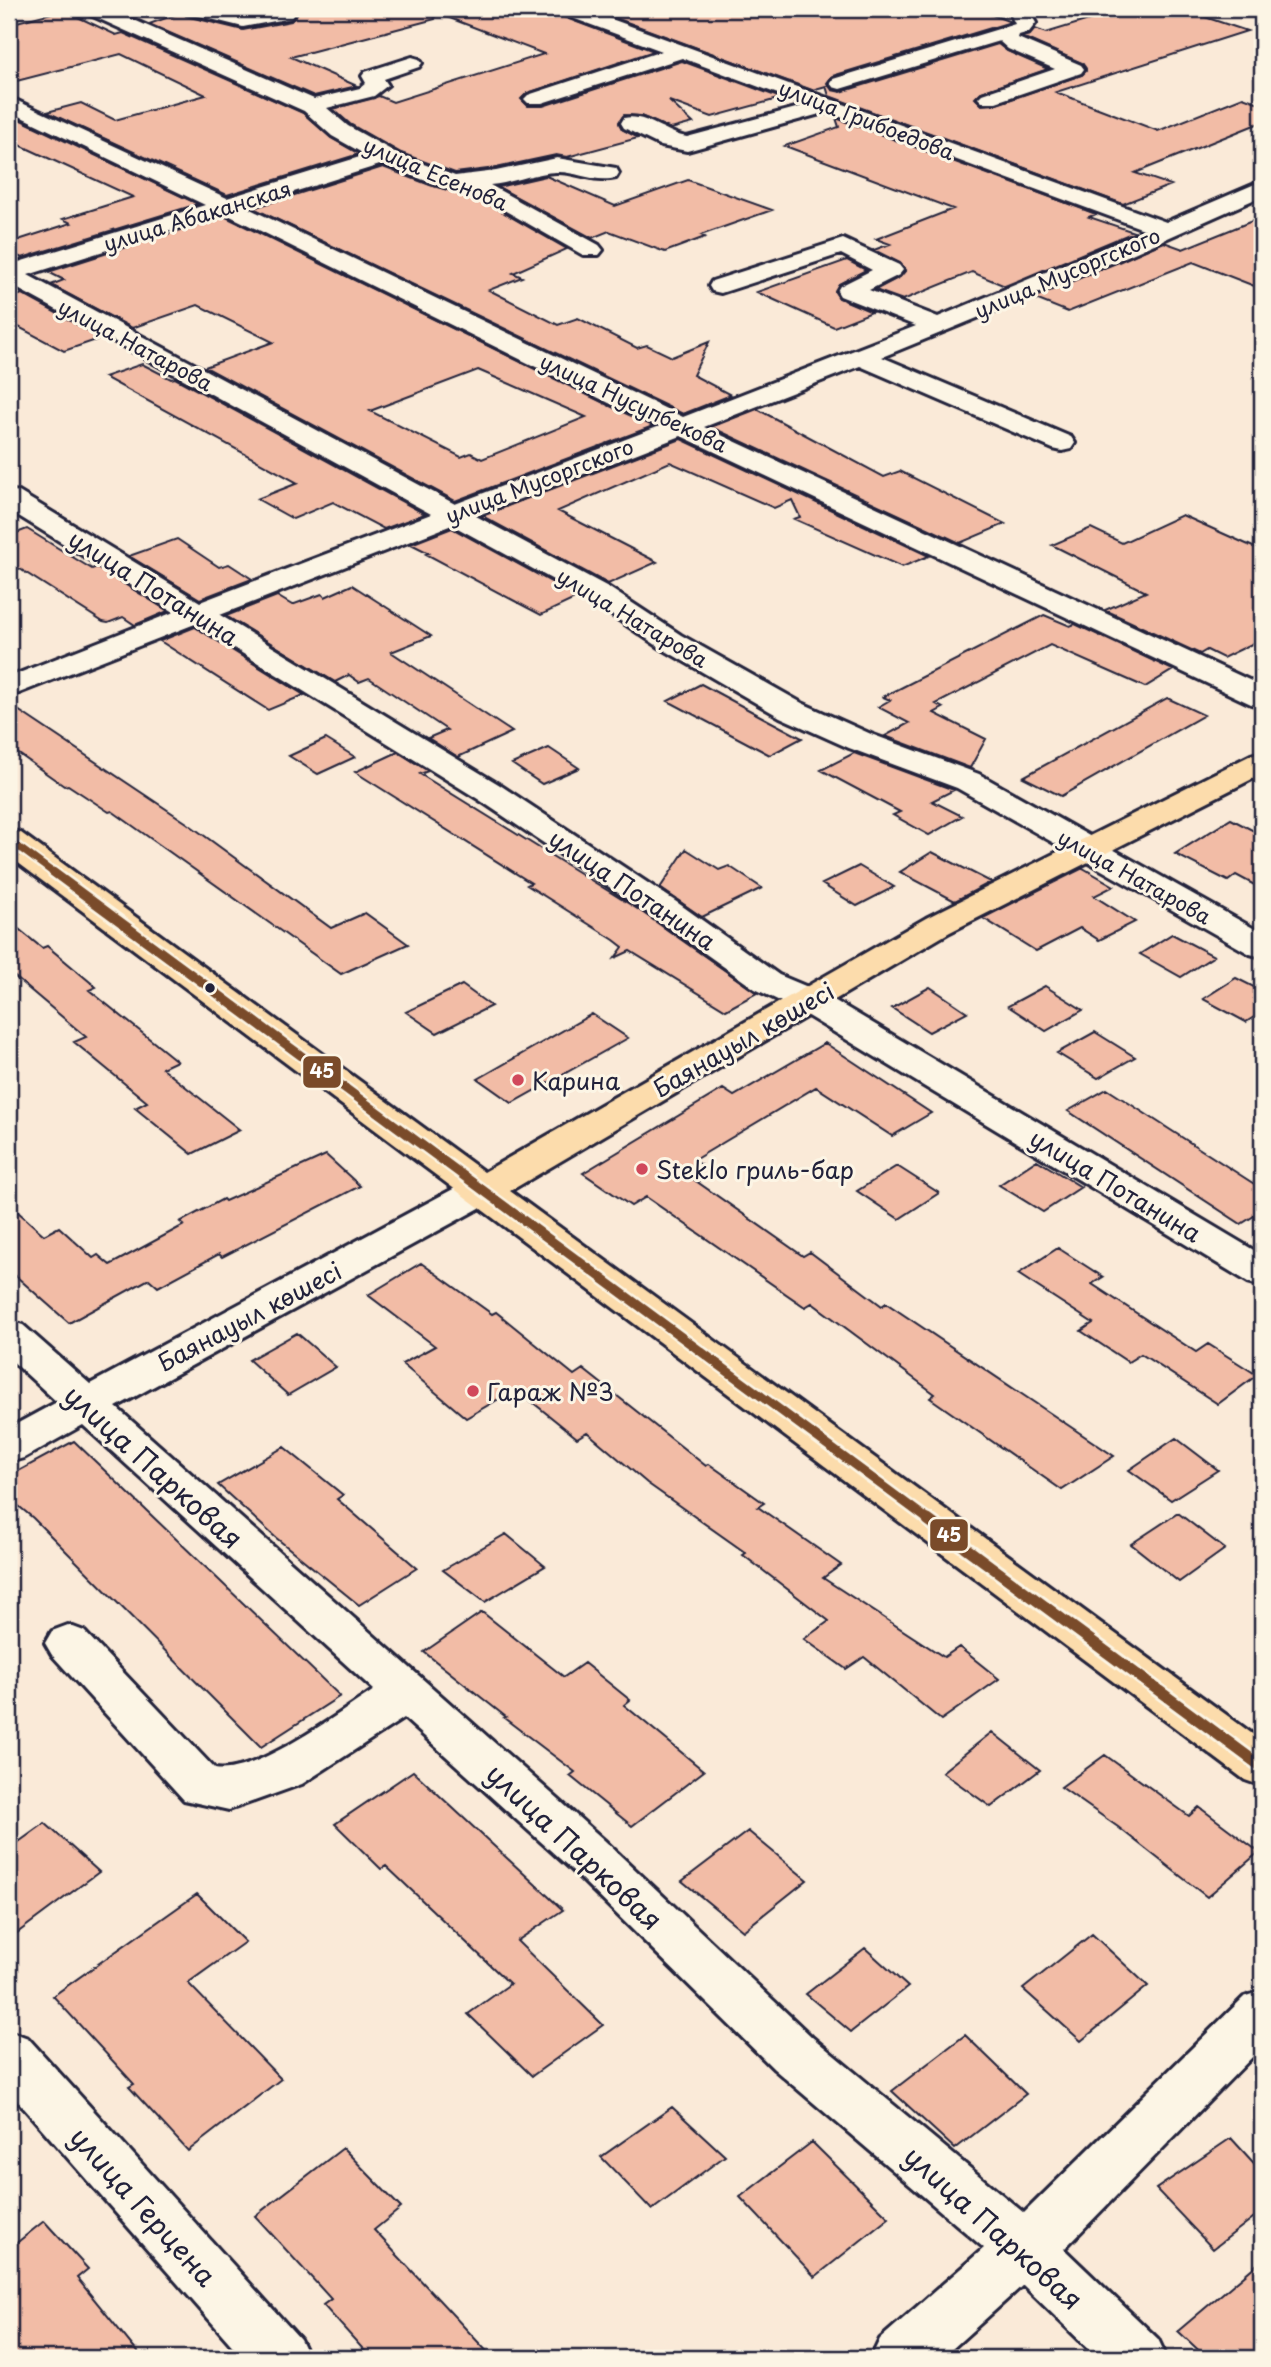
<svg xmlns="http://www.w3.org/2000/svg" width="1271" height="2367" font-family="'Playpen Sans',sans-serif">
	<rect width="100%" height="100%" fill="#faead8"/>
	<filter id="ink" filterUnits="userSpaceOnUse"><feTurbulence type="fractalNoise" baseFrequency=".0143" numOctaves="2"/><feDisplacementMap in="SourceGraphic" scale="14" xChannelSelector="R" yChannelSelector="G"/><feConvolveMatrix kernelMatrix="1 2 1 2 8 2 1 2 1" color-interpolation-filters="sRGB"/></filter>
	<g filter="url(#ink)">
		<path fill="#f2bca6" stroke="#22223b" stroke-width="2" fill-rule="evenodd" d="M291,9H553L558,15L654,51L527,93L521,99L528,106H543L682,61L781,98L712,117L669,101L693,123L671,129L641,116L624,115L619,122L622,129L638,138L567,157L556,155L496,168L455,173L401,153L350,124L333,109L379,96L393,102L544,54L434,12L435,19L291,57L357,86L314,96L149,24L183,12L186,16L243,30L291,21L297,14Z
			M591,9H935L943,12L976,9L1011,22L832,76L827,83L832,90L841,92L998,44L1007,51L1048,69L981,92L975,98L982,105L997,104L1082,75L1086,71L1082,63L1022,37L1030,35L1035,29L1046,33L1125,9H1181L1247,31L1056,92L1158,131L1243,97L1262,104V122L1135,173L1171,185L1123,204L829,96L826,86L812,90Z
			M63,10L116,35L123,33L303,113L331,138L359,154L227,195L47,112L81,103L115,120L206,95L121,54L9,83V24Z
			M836,118L1096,214L1089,217L1134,232L1005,286L972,272L903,300L875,290L900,277L906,270L900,263L874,250L890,244L876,239L953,209L785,146L839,127Z
			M19,119L198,204L22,258L9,252V243L71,223L63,219L133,197L9,140V122Z
			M383,167L430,185L480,199L567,249L513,273L522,277L489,290L558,325L578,318L637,348L647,345L672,357L709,342L693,375L731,395L683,414L253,208Z
			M546,176L615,206L688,180L772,210L701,235L705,237L665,252L609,231L592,238L498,187Z
			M224,216L608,405L653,426L455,501L205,367L273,342L198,305L132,328L51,285L64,280L48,272ZM478,370L586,417L482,459L471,453L461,457L370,411Z
			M1262,217V289L1193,262L1068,312L1033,298L1164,242L1183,249Z
			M847,260L866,270L839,284L835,292L839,298L872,312L834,327L757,292Z
			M22,294L102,338L64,351L9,322V299Z
			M142,364L171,379L175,378L425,514L384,529L333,502L293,519L257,499L298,483L104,377Z
			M757,409L884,477L900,471L1005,524L960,543L711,427Z
			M681,439L929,556L902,567L794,519L800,517L792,500L774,508L670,462L558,511L657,562L608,584L482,516Z
			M1182,515L1262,551V639L1223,658L1207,650L1200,654L1105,610L1146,592L1052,545L1091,528L1122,543Z
			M452,528L579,597L541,615L426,554L429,553L411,544Z
			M27,529L92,569L97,567L168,611L135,625L123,617L108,623L103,622L9,562V536Z
			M177,539L219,567L229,564L252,579L200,599L129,556Z
			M352,585L431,636L391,652L512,732L458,757L428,738L447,730L369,678L359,682L349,675L335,682L226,616L277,596L292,605L322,594L325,597Z
			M1044,615L1070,626L1075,624L1173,670L1145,687L1050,645L936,704L943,708L934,713L986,739L970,768L885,736L909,723L878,707L890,700L883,697Z
			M195,627L304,695L268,710L160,641Z
			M701,684L764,718L802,738L770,755L668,701Z
			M1167,698L1204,715L1061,796L1023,777Z
			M9,704L187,823L331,928L365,913L408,944L341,974L112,811L109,812L68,785L64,786L9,747Z
			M326,739L355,757L318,774L289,756Z
			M549,748L579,768L542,784L512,764Z
			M398,752L428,771L420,774L639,910L757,993L726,1010L630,951L615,958L623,947L614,940L527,885L531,883L355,772Z
			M854,753L954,790L932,801L962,816L929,835L893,815L900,812L821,770Z
			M1231,819L1262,835V889L1236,875L1228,881L1175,854Z
			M686,849L719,870L729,866L762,888L702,917L660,888Z
			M932,852L991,882L955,901L900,872Z
			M859,866L894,887L857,906L822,884Z
			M1083,868L1114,886L1094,896L1135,922L1099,940L1080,928L1036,951L983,918Z
			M9,921L42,948L47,946L96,987L89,990L177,1061L162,1068L240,1130L192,1154L135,1108L147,1102L74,1042L86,1037L9,972Z
			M1172,934L1214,956L1181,977L1140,954Z
			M1236,978L1262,991V1012L1246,1022L1203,999Z
			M462,985L491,1006L437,1033L406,1012Z
			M1045,986L1083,1010L1046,1031L1008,1006Z
			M930,987L967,1012L929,1032L892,1008Z
			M592,1014L628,1038L512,1103L478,1079Z
			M1095,1032L1135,1057L1098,1078L1057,1053Z
			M825,1043L931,1113L892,1136L816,1087L694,1160L701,1165L686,1174L803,1256L810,1252L882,1306L886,1303L1114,1456L1062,1490L930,1398L935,1394L812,1303L805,1307L646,1197L631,1206L583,1173L723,1089L734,1096Z
			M1107,1089L1262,1189V1211L1241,1224L1068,1111Z
			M326,1155L360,1186L222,1257L219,1254L158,1287L149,1279L69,1323L9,1270V1204L44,1235L59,1227L93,1258L98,1255L110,1265L184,1225L180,1222L223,1199L225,1201Z
			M1037,1160L1081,1187L1043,1212L999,1185Z
			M897,1166L939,1193L899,1219L857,1191Z
			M1058,1248L1103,1277L1092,1284L1196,1352L1208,1344L1257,1375L1218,1404L1141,1354L1128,1362L1081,1331L1093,1323L1018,1274Z
			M421,1263L492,1314L496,1312L574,1375L583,1369L706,1466L709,1464L764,1503L758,1507L841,1565L823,1578L944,1657L959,1647L999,1679L941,1720L864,1657L846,1669L804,1639L829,1621L743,1555L746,1553L647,1483L587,1432L577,1438L516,1389L466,1418L402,1364L435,1346L368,1295Z
			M297,1333L336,1367L288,1395L249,1360Z
			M1176,1438L1218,1470L1171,1500L1129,1470Z
			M74,1441L150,1514L340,1696L261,1747L33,1518L9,1498V1476Z
			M284,1447L343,1495L337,1499L417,1568L359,1605L275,1537L218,1485Z
			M1178,1513L1225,1549L1179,1582L1131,1544Z
			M506,1534L545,1566L485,1602L443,1570Z
			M482,1612L564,1677L584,1663L630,1700L624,1705L704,1771L632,1826L570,1776L575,1772L504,1718L506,1717L424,1652Z
			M992,1732L1040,1770L991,1807L942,1772Z
			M1105,1755L1189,1816L1199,1807L1259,1852L1207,1897L1118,1827L1061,1787Z
			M413,1771L563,1910L517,1941L603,2025L532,2076L468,2014L510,1984L386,1866L381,1869L335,1824Z
			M45,1823L99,1872L9,1939V1849Z
			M748,1831L807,1880L743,1931L682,1881Z
			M197,1894L245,1942L188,1983L281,2079L188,2151L129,2087L134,2084L53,1996Z
			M1092,1934L1148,1986L1081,2041L1023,1989Z
			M865,1948L908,1987L851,2032L806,1994Z
			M965,2035L1026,2094L955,2149L892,2091Z
			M672,2107L725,2156L652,2210L601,2157Z
			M1231,2138L1262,2172V2211L1213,2249L1156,2189Z
			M812,2142L889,2218L815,2277L740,2197Z
			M343,2148L401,2208L374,2230L493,2358H371L323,2305L331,2299L255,2216Z
			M44,2221L88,2269L77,2278L142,2358H9V2249Z
			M1262,2260V2358H1207L1178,2331Z"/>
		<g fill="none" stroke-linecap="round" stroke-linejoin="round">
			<defs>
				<path id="minor" d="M83,9H109L314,99L360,88L366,83L362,76L365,72L412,57L419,59L422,63L419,67L384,79L388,85L374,96L327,108L348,126L400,155L455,176L496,171L557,158L616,168L619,173L616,178C594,183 576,171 556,172C534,173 512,183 490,185L599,245L603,250L599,255H583L481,197L431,183L383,164L246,207L683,417L916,326L840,296L837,291L840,286L872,270L841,254L721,293L712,291L709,286L712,281L843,239L899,265L903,270L899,275L869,290L938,317L1146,230L827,112L687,151L661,146L624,128L621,123L624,118C645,113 667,134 687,137L807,105L682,58L542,103H528L524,99L528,95L662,51L559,13L556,9H584L1166,222L1262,181V196L1116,261L882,357L1071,437L1075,443L1071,449L1062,451L1053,449L860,366L704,427L1262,686V706L1251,704L681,436L476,516L608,587L681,635L802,703L871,734L979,774L1262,933V957L1250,954L957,788L849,748L780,717L659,647L588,599L452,525L220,615L500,785L678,903L779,975L822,993L1262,1255V1286L1248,1282L796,1009L755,989L654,917L478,799L195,624L9,697V677L174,612L9,510V490L19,492L200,602L431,514L9,284V265L205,205L9,111V97L227,198L366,155L332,136L304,111L86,13ZM224,213L609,403L660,426L455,504L28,275Z
					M184,9H217L243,15L287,9L294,14L291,18L243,27L187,13Z
					M1008,9H1028L1036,23L1029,32L1019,35L1018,38L1081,65L1084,69L1081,73L996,102H982L978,98L982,94L1055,69L1008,49L999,41L840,89L833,87L830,83L833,79L1015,24Z
					M484,1177L498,1180L503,1189L498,1198L116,1407L604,1840L812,2037L1024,2213L1244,1997L1262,1991V2047L1064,2249L1158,2339L1167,2358H1098L1023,2285L942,2358H871L880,2339L984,2248L774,2069L570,1868L404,1718L302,1784L229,1810L184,1800L52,1655L45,1643L52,1631L68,1625L84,1631L215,1769C254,1776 339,1713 374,1690L83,1425L24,1458L9,1462V1428L57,1402L9,1358V1321L23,1325L90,1384L470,1180Z
					M9,2031L28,2038L300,2339L309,2358H243L9,2091Z"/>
				<path id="major" d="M1262,752V774L950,932L510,1191L1262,1741V1786L1245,1780L9,856V830L21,833L484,1172L926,918L1251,755Z"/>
			</defs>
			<use href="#minor" stroke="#22223b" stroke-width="6"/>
			<use href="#major" stroke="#22223b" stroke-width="6"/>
			<use href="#minor" fill="#fcf5e5" fill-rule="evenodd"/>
			<use href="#major" fill="#fcdcac" fill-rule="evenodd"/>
			<defs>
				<path id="bus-1-far2" d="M9,840L55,874"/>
				<path id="bus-1-far1" d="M53,872L930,1521"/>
				<path id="bus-1" d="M928,1520L1262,1767"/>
			</defs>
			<use href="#bus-1-far2" stroke="#fcf5e5" stroke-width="11"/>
			<use href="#bus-1-far1" stroke="#fcf5e5" stroke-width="14"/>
			<use href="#bus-1" stroke="#fcf5e5" stroke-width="17"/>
			<use href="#bus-1-far2" stroke="#7a4b2a" stroke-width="7"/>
			<use href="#bus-1-far1" stroke="#7a4b2a" stroke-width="9"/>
			<use href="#bus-1" stroke="#7a4b2a" stroke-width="11"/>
		</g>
	</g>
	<circle fill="#22223b" stroke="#fcf5e5" stroke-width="2.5" cx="210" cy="988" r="6"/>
	<g fill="#d1495b" stroke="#fcf5e5" stroke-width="2.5">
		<circle cx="518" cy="1080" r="7"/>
		<circle cx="642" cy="1169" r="7"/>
		<circle cx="473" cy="1391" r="7"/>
	</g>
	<g text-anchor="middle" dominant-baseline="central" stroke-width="6" stroke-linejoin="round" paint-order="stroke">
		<g font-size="21" fill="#22223b" stroke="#fcf5e5">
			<text transform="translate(867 119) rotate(21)">улица Грибоедова</text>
			<text transform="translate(436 173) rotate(23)">улица Есенова</text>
			<text transform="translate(197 215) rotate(-17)">улица Абаканская</text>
			<text transform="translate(1067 272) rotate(-23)">улица Мусоргского</text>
			<text transform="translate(136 344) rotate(28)">улица Натарова</text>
			<text transform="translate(634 402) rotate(25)">улица Нусупбекова</text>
			<text transform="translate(539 480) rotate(-21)">улица Мусоргского</text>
			<text transform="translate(633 617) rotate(31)">улица Натарова</text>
			<text transform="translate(1135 876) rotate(29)">улица Натарова</text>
		</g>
		<g font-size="24" fill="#22223b" stroke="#fcf5e5">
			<text transform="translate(154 587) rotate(32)">улица Потанина</text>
			<text transform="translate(633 889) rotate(34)">улица Потанина</text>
			<text transform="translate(743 1039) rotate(-30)">Баянауыл көшесі</text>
			<text transform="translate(1116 1185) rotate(31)">улица Потанина</text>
			<text transform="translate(249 1316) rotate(-28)">Баянауыл көшесі</text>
		</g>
		<g font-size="24" fill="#22223b" stroke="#fcf5e5" text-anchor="start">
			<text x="532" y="1080">Карина</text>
			<text x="656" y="1169">Steklo гриль-бар</text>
			<text x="487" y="1391">Гараж №3</text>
		</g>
		<g font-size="28" fill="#22223b" stroke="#fcf5e5">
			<text transform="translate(154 1466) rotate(42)">улица Парковая</text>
			<text transform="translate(575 1846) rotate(43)">улица Парковая</text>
			<text transform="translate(144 2206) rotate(48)">улица Герцена</text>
			<text transform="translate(994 2227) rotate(42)">улица Парковая</text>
		</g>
	</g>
	<g stroke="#fcf5e5" stroke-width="2.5">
		<rect x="302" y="1055" width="40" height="34" rx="7" fill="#7a4b2a"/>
		<rect x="929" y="1518" width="40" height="34" rx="7" fill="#7a4b2a"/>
	</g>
	<g font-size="19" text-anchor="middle" font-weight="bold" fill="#fff">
		<text x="322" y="1078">45</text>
		<text x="949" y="1542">45</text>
	</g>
	<rect width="1271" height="2367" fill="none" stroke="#fcf5e5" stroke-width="35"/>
	<rect x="18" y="18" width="1236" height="2332" fill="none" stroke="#22223b" stroke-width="2.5" filter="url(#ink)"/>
</svg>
